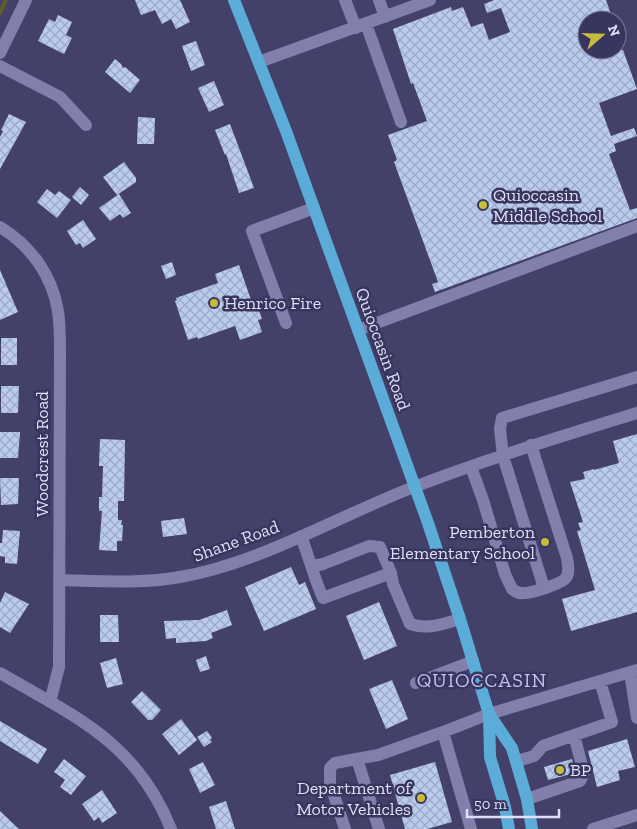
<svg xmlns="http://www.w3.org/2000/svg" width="637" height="829" font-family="'Zilla Slab',serif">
	<defs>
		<pattern id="building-cross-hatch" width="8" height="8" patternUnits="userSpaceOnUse" patternTransform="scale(1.25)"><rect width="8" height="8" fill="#bacbee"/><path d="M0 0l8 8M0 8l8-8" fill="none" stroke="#9ca9c5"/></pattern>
	</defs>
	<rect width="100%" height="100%" fill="#43416a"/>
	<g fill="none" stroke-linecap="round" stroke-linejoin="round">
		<path stroke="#615d21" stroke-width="4" d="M0,13L6,0"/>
	</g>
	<path fill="url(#building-cross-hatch)" d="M135,0H180L190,22L176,29L171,19L162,24L155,10L141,15Z
		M494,0H606L613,20H587V50H623L637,89L599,103L611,136L634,128L637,136L614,144L616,151L609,154L630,210L637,208V218L435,292L432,284L438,282L394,162L397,160L388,135L427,121L413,83L411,84L393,29L451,7L452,11L463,7L471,27L483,23L489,40L510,32L501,8L487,13L484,4Z
		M58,15L72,22L66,35L72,38L64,54L38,41L49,19L55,22Z
		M196,41L205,65L191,71L182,46Z
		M115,59L121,64L123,68L125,67L140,80L130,93L105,72Z
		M214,81L224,105L209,112L198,88Z
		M9,114L26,122L0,169V137L3,131L1,130Z
		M138,117L155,118L154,144H137Z
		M230,124L254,188L239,193L226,154L225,155L215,130Z
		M124,162L136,178V182L117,195L103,177Z
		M80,187L89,195L81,205L72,197Z
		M47,189L55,195L59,191L71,200L57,218L37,202Z
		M119,194L131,213L123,218L120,214L110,221L99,208Z
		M83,220L96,239L83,248L80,243L76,245L67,231Z
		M172,262L176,275L166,279L161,266Z
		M239,265L252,303L256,302L262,319L258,320L262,332L240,340L235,326L198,339L197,337L188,340L175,301L177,300L176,298L218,283L215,274Z
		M0,270L18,312L0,320Z
		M1,338H17V365H1Z
		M1,386H19L18,413H1Z
		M0,432H20L18,458H0Z
		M637,434V612L571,631L562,599L595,590L577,531L581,530L578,523L583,522L570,482L585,479L583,472L594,469V470L619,463L613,441Z
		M100,439L125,440L124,501H118V520H122L121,525H123L122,541H117V551L99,550L102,511H99V497H102L103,466H99Z
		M0,478H19L18,504L1,505Z
		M184,518L187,534L163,537L161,521Z
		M3,530L20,531L17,564L5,563V557L0,556V543H2Z
		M291,567L299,585L305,582L316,609L264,631L245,587Z
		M5,592L29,604L10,633L0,627V603Z
		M379,602L397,646L364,660L346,616Z
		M227,610L232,625L211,633L213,638L206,641L176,643V638L166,639L164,621L199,620Z
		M100,615H118L119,642H100Z
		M206,656L210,669L200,672L196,660Z
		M116,658L123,684L107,688L100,663Z
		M392,680L408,719L386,729L369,689Z
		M142,691L161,710L152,720H148L131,702Z
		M181,719L197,740L179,755L162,734Z
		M0,721L47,749L38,764L0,741Z
		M207,731L212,738L210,740L212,742L204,747L197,737Z
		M627,739L635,767L618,771L620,780L597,787L588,751Z
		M64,759L86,776L71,795L60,787L65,780L54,772Z
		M572,759L575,773L548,780L544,767Z
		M203,762L215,785L200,793L189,769Z
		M435,762L452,822L427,829H405L390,775Z
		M102,790L117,813L102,823L99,817L94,821L82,804Z
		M226,801L235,829H216L209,807Z
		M0,811L19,829H0Z"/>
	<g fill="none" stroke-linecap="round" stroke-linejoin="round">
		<path stroke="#8180ad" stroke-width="12" d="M345,0L356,28
			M379,0L385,17
			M366,24L401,122
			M0,53L26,0
			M259,62L430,0
			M0,66L60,97L86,125
			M0,227C31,246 52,275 58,311C60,324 60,338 60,351L59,667L50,702
			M286,323L252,231L314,208
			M358,330L637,226
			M471,467L483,500L505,574L512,589C516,592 519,594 524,593C532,593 561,584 566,578C570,572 568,565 567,558L531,445
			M301,536C309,557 314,578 323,598L391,573
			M313,566L323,564L369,546L380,547L391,573L393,584L410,624C427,630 443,624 460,619
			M59,580C98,581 142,584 180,577C261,563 338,516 414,487C487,459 562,436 637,413
			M544,588L503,456L500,429L502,418L637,377
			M630,672L637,718
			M0,673C76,717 136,742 171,829
			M416,683L473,661
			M357,759L379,829
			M517,761L534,756L543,746L612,722L600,681
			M527,799L580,781L584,773L574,735
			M345,829L330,783V768L335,763L378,755L443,732
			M471,829L443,732L489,714L637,670
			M593,829L637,815"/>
		<path stroke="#5bacd9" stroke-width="12" d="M234,0L286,131L428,523L460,619L489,714L490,757L505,807L509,829
			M489,714L512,748L527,799L532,829"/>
	</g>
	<g fill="#c6bc3d" stroke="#38365e" stroke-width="2">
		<circle cx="483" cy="205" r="5"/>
		<circle cx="214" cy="303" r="5"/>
		<circle cx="545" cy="542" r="5"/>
		<circle cx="560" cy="770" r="5"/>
		<circle cx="421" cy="798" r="5"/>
	</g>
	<g text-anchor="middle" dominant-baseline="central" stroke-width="5" stroke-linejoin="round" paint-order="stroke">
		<g font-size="18" fill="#dfdff8" stroke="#38365e" text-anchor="start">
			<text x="493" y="195">Quioccasin<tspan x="493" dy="21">Middle School</tspan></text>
			<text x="224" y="303">Henrico Fire</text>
			<text x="535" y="532" text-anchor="end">Pemberton<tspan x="535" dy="21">Elementary School</tspan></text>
			<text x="570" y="770">BP</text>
			<text x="411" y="788" text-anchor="end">Department of<tspan x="411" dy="21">Motor Vehicles</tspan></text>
		</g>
		<g font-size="18" fill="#dfdff8" stroke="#38365e">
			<text transform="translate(383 349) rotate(70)">Quioccasin Road</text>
			<text transform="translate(42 454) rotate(-90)">Woodcrest Road</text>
			<text transform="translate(236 541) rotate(-20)">Shane Road</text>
		</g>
		<g font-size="20" letter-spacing="1" fill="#c1c1f2" stroke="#38365e">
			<text x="482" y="680">QUIOCCASIN</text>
		</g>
	</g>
	<g transform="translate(602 35) rotate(70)"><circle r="24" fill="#38365e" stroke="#7b7a9c"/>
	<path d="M0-4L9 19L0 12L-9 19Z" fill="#c6bc3d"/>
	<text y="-8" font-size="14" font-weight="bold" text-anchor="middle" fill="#dfdff8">N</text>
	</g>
	<path d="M467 809v8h92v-8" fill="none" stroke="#dfdff8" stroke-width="2.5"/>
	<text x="474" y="809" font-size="15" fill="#dfdff8" stroke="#38365e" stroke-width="4" paint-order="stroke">50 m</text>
</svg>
